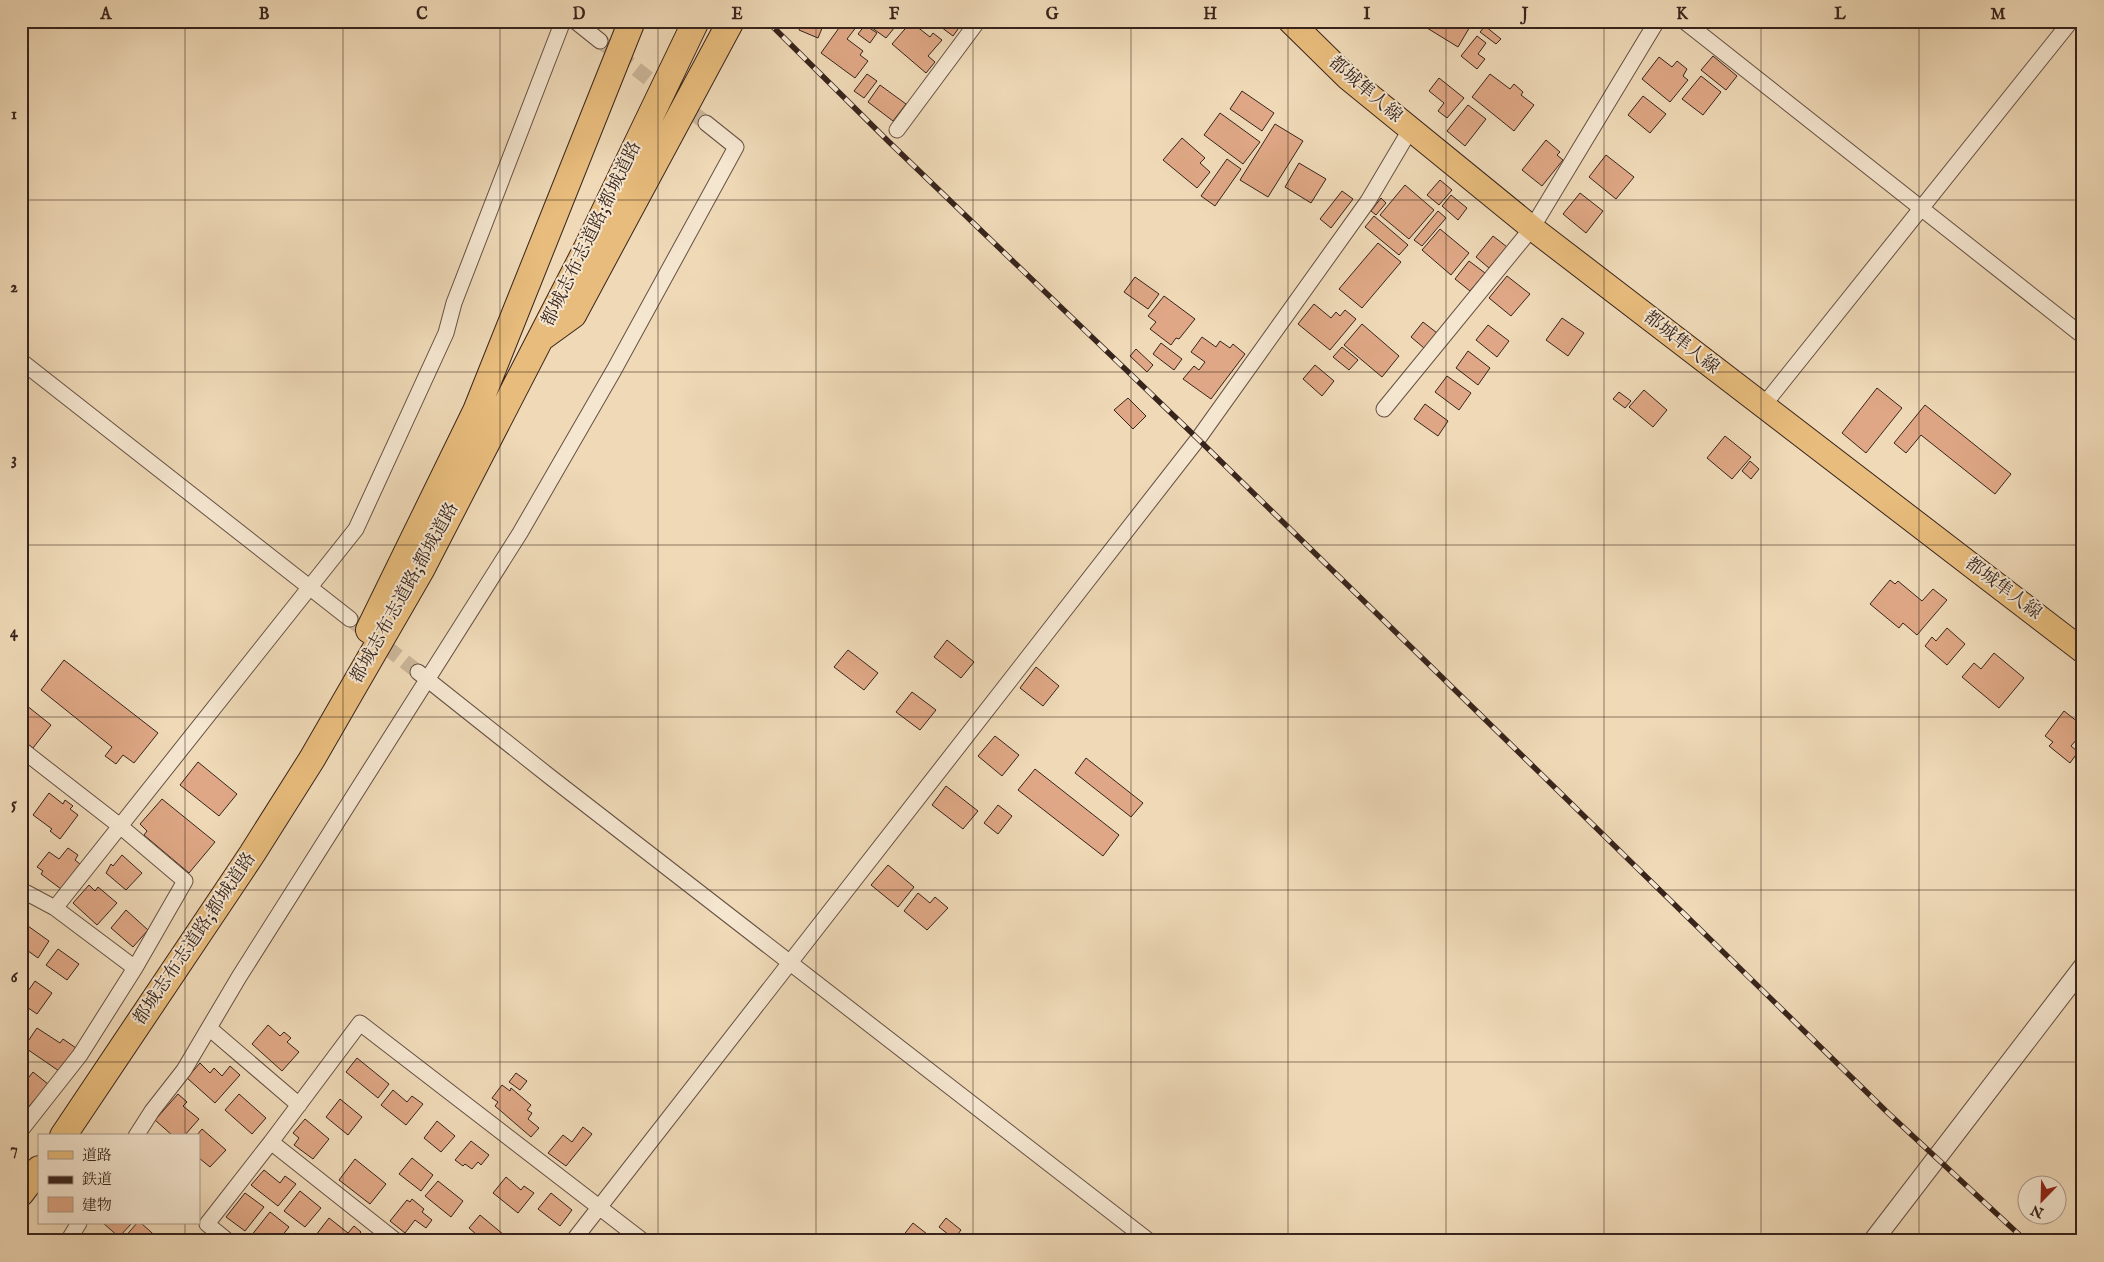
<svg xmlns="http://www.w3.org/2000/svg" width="2104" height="1262" font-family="'IM FELL English','Noto Serif JP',serif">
	<rect width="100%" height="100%" fill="#efd9b7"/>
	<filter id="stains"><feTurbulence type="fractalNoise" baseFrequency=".004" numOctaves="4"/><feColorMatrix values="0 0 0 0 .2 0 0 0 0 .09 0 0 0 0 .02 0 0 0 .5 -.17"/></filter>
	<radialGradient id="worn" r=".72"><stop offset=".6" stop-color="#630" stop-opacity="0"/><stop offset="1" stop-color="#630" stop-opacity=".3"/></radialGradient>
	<path fill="#dfa785" stroke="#38241c" d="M803,21H825L818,38L799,30Z
		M844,21H850L857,26L847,39L863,51L860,55L868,61L855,78L821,53Z
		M888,21L895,27L886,38L864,22Z
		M945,21H956L961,25L953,36L941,27Z
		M1432,21H1465L1471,25L1458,47L1427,28Z
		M911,22L930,37L933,33L942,40L928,56L935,62L926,73L892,44Z
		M865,25L877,33L870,43L858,34Z
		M1485,26L1501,39L1496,44L1480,32Z
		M1477,36L1486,43L1478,54L1485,59L1477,69L1461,56Z
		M1713,56L1737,76L1726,90L1701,70Z
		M1659,57L1672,67L1677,61L1687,69L1683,76L1688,80L1670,102L1642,79Z
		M867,74L877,81L864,98L854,91Z
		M1490,74L1510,89L1514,84L1523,92L1521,95L1534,105L1514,131L1472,97Z
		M1701,76L1721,92L1703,115L1682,99Z
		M1439,78L1464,98L1447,118L1438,111L1444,103L1429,91Z
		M880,85L906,104L893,121L868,102Z
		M1242,91L1274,113L1262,131L1230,109Z
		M1643,96L1666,114L1650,133L1628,115Z
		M1468,105L1486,119L1465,146L1447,131Z
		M1220,113L1260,142L1243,164L1204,135Z
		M1275,124L1303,141L1268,197L1240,180Z
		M1182,138L1205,158L1200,163L1210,172L1197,188L1163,160Z
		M1546,140L1560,152L1557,155L1563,160L1542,186L1522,170Z
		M1606,155L1634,177L1616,199L1589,177Z
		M1227,159L1241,169L1215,206L1201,196Z
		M1299,163L1326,179L1311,203L1285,187Z
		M1440,180L1452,190L1439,205L1427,195Z
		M1405,185L1434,210L1409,239L1380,215Z
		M1342,191L1353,199L1331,228L1320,219Z
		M1580,193L1603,211L1586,233L1563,214Z
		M1451,195L1467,208L1458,220L1442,206Z
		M1381,198L1386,203L1376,215L1371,211Z
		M1438,211L1446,218L1422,246L1414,240Z
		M1374,216L1408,245L1399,255L1365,227Z
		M1440,229L1469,253L1451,275L1422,250Z
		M1493,236L1507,247L1489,268L1476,257Z
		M1378,243L1401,262L1362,308L1339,289Z
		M1469,261L1485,273L1470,291L1455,279Z
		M1507,276L1530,294L1511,316L1489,298Z
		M1135,277L1159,294L1148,309L1124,292Z
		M1164,296L1195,319L1179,339L1176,338L1171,345L1150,329L1156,322L1148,316Z
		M1314,304L1331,318L1336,312L1340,316L1345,310L1356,319L1330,350L1298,324Z
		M1562,318L1584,333L1568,356L1546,340Z
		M1423,322L1437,333L1424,348L1411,337Z
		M1362,324L1399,356L1382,377L1344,345Z
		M1488,325L1509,341L1497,357L1476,340Z
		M1202,337L1216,347L1220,341L1230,348L1233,344L1245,354L1211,399L1183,379L1194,366L1199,370L1205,362L1191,352Z
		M1161,343L1182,359L1174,370L1153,354Z
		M1342,347L1358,360L1349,370L1333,357Z
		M1136,349L1153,365L1147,372L1130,356Z
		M1468,351L1490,368L1478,385L1456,368Z
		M1315,365L1334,381L1322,396L1303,379Z
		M1447,376L1471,393L1459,410L1435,392Z
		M1877,388L1902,408L1866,453L1842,433Z
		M1644,390L1667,410L1653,427L1629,407Z
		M1619,392L1631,401L1625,408L1613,399Z
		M1128,398L1146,416L1133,429L1114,410Z
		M1425,404L1448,421L1438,436L1414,419Z
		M1925,405L2011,474L1995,494L1921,435L1906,453L1894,443Z
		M1725,436L1751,457L1732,479L1707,458Z
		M1750,461L1759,469L1751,479L1742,471Z
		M1890,580L1895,584L1898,581L1922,601L1933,589L1947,600L1917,635L1903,623L1899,628L1870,604Z
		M1947,628L1965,644L1947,665L1925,646L1932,637L1936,641Z
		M947,640L974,662L961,678L934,657Z
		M848,650L878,673L864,690L834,667Z
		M1994,653L2024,678L1999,708L1962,677L1974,663L1981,669Z
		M64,660L158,733L134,763L123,755L116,764L105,756L112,747L41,690Z
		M1036,667L1059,686L1043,706L1020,688Z
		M912,692L936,710L920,730L896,712Z
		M26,705L51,725L33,748L21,739V711Z
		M2064,711L2083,726V732L2071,746L2078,752L2070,763L2049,746L2053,742L2045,736Z
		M995,736L1019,755L1002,776L978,756Z
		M1086,758L1143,803L1131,817L1075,773Z
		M198,762L237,794L219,816L180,785Z
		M1035,769L1119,835L1103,856L1018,790Z
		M946,786L978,811L963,829L932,805Z
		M49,793L63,804L65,800L73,806L70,809L78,815L60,839L50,831L52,829L33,815Z
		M162,799L215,842L189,873L144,835L147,831L140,824Z
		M998,805L1012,816L998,834L984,823Z
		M21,831L29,836L21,846Z
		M68,848L78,855L75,860L80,864L61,889L41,874L43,871L37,867L49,852L59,859Z
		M122,855L142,873L126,890L106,873L111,864L113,866Z
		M21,859L27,864L21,872Z
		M888,865L914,887L898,907L871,885Z
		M89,885L95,891L98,887L117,903L97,925L73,903Z
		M918,893L930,903L935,897L948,908L927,930L904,911Z
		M126,910L148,930L133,947L111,928Z
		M28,926L49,941L38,958L21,946V936Z
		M58,949L79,964L67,980L46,965Z
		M35,981L52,993L37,1014L21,1003V989L22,987L28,991Z
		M268,1025L280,1036L284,1032L291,1038L287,1042L299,1052L282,1071L252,1044Z
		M37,1028L60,1043L63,1039L76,1048L59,1071L24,1047Z
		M357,1058L389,1084L378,1098L346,1072Z
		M200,1063L210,1073L214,1068L222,1076L230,1066L240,1075L215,1103L187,1078Z
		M33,1072L48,1084L26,1110L21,1106V1087Z
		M516,1073L527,1081L520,1090L509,1082Z
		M502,1085L510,1091L511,1088L531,1105L527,1110L532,1113L528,1119L539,1128L531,1137L495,1106L498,1102L492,1098Z
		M393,1090L407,1102L412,1096L423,1104L406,1125L381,1105Z
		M178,1094L187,1102L183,1106L199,1119L184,1136H173L155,1120Z
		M239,1094L266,1118L252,1134L225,1110Z
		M340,1099L362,1117L348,1135L326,1117Z
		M305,1119L329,1139L313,1159L294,1145L299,1138L293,1133Z
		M437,1121L455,1136L441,1152L424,1138Z
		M583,1127L592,1134L566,1166L548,1153L563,1135L572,1142Z
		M202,1129L226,1150L210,1167L199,1158V1136H196Z
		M471,1141L489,1155L481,1165L478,1162L472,1169L465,1164L463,1166L455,1160Z
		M412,1158L433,1175L421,1191L399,1174Z
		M355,1159L386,1184L370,1204L339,1180Z
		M264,1170L280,1183L285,1176L296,1184L278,1206L251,1185Z
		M506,1177L521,1190L524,1186L534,1193L518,1213L493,1193Z
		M438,1181L463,1201L451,1217L425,1196Z
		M300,1191L321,1208L305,1227L284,1211Z
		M245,1193L264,1207L245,1231L226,1217Z
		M551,1193L572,1210L560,1226L538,1209Z
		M412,1199L424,1209L422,1212L432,1220L426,1228L415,1220L405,1233L390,1221L407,1200L410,1202Z
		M270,1212L289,1227L278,1241H257L251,1236Z
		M480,1215L504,1235L499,1241H484L469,1228Z
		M329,1218L348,1233L354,1226L361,1232L354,1241H323L316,1235Z
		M946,1218L961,1230L954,1239L939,1227Z
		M103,1223H132L119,1237Z
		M137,1223H141L161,1241H127L124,1238Z
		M913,1223L936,1241H907L902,1237Z
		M295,1233L305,1241H288Z
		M441,1235L447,1241H436Z"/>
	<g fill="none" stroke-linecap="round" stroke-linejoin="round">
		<path stroke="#cab598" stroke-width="15" stroke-dasharray="15 8" stroke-linecap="butt" d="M600,41L706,123
			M350,619L418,672"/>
		<defs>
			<path id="minor" d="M575,21L600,41
				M1684,21L2083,336
				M897,130L978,21
				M21,361L350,619
				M1763,406L2071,21
				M1384,409L1532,228L1657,21
				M418,672L549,776L1149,1241
				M21,749L120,826L185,881L135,968L80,1055L21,1130
				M21,901L27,893L55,908L356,529L446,333L454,303L563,21
				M55,908L135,968
				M209,1028L299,1105
				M136,1136L152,1111L184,1070L239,977L520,533L614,370L736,147L706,123
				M68,1241L79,1223
				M228,1241L207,1224L271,1142
				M396,1241L271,1142L360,1023L643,1241
				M573,1241L1198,439L1368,201L1410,130"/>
			<path id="tertiary" d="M1873,1241L2083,967"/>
			<path id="primary" d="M1290,21L1348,78L1532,228L2083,651"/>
			<path id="motorway" d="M544,336L573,315L731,21
				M369,630L476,411L632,21
				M63,1136L252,854L312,759L421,570L586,250L696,21
				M21,1193L39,1169"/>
		</defs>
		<use href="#minor" stroke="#665143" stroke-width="17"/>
		<use href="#tertiary" stroke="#665143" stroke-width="21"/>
		<use href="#primary" stroke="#38241c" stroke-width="26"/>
		<use href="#motorway" stroke="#38241c" stroke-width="28"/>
		<use href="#minor" stroke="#f5e6d0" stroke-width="15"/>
		<use href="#tertiary" stroke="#f5e6d0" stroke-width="19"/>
		<use href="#primary" stroke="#e8bc7c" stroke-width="24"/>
		<use href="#motorway" stroke="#e8bc7c" stroke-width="26"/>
		<defs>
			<path id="rail" d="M767,21L888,141L1198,439L1887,1112L2026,1241"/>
		</defs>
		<use href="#rail" stroke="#38241c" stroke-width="5.5"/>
		<use href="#rail" stroke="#f5e6d0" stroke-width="4" stroke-dasharray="11" stroke-linecap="butt"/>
	</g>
	<path fill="none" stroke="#38241c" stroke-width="1" stroke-opacity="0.55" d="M185,21V1136M343,21V1241M500,21V1241M658,21V1241M816,21V1241M973,21V1241M1131,21V1241M1288,21V1241M1446,21V1241M1604,21V1241M1761,21V1241M1919,21V1241M21,200H2083M21,372H2083M21,545H2083M21,717H2083M21,890H2083M21,1062H2083M185,1223V1241"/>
	<g text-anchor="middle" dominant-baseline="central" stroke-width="4" stroke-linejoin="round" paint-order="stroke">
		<g font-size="18" fill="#38241c" stroke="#f5e6d0">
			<text transform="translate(1365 90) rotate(41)">都城隼人線</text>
			<text transform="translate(592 234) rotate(-64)">都城志布志道路;都城道路</text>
			<text transform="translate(1681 343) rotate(38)">都城隼人線</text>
			<text transform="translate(2003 589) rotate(37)">都城隼人線</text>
			<text transform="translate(405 593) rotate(-61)">都城志布志道路;都城道路</text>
			<text transform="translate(195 939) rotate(-56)">都城志布志道路;都城道路</text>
		</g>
	</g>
	<rect width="2104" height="1262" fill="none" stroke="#efd9b7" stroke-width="55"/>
	<rect x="38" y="1134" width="162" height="90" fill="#f5e6d0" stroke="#a99888"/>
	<rect x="48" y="1151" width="25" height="8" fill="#e8bc7c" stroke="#a99888"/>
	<text x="82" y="1160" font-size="15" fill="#38241c">道路</text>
	<rect x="48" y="1176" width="25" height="8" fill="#38241c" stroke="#a99888"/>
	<text x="82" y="1184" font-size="15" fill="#38241c">鉄道</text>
	<rect x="48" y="1197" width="25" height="15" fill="#dfa785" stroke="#a99888"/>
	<text x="82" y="1210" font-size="15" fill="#38241c">建物</text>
	<g transform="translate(2042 1200) rotate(203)"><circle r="24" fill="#f5e6d0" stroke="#a99888"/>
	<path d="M0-4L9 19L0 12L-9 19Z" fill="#8f2418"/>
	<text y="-8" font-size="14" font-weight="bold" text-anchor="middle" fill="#38241c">N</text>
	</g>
	<rect x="28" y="28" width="2048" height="1206" fill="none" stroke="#38241c" stroke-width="2"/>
	<g font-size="16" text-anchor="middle" font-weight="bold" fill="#38241c">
		<text x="106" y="19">A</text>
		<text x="264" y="19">B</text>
		<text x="422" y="19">C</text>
		<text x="579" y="19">D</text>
		<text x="737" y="19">E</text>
		<text x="894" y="19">F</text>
		<text x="1052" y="19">G</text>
		<text x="1210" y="19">H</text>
		<text x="1367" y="19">I</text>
		<text x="1525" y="19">J</text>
		<text x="1682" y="19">K</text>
		<text x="1840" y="19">L</text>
		<text x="1998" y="19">M</text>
		<text x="14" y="119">1</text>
		<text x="14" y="292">2</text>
		<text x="14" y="464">3</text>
		<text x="14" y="637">4</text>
		<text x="14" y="809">5</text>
		<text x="14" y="982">6</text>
		<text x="14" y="1154">7</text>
	</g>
	<rect width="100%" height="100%" filter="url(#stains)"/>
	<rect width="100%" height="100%" fill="url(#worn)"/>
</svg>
